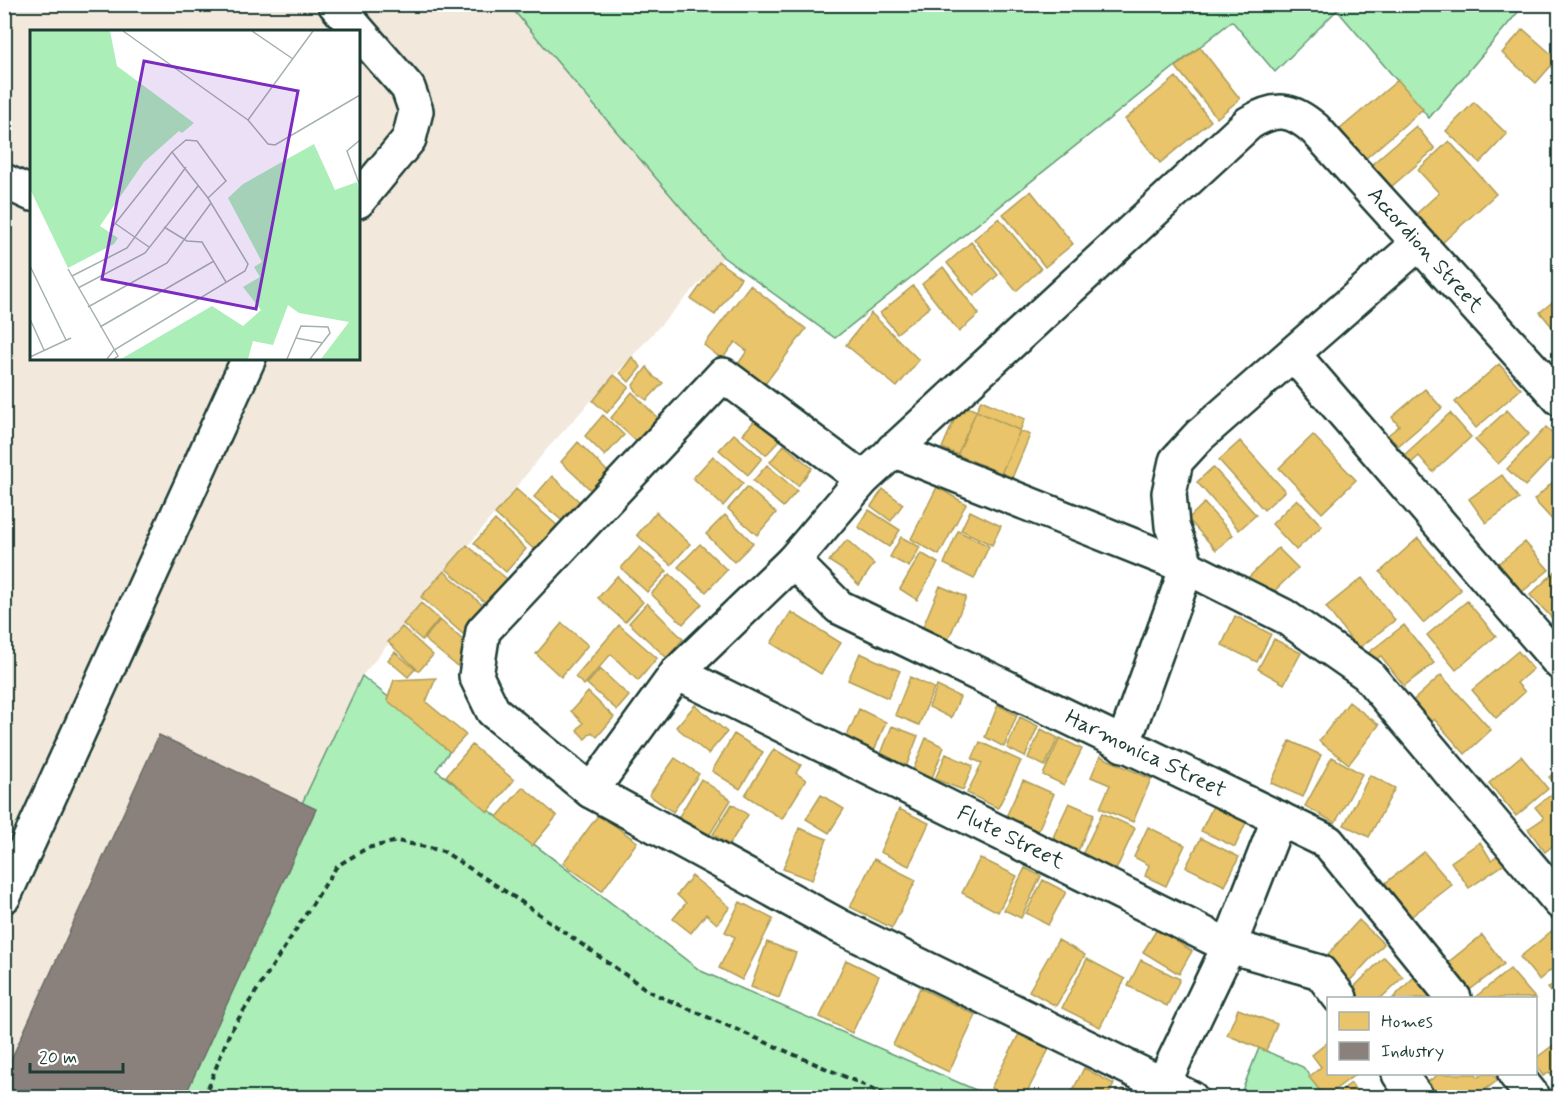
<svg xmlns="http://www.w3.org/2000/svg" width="1564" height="1102" font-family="Mynerve,sans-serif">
	<rect width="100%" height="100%" fill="#fff"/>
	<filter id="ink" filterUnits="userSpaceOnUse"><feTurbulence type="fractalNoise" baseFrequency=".0167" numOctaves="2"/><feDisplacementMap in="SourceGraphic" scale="12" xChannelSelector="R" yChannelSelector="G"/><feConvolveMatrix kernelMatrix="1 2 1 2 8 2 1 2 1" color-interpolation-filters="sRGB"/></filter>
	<g filter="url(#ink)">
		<path fill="#f2e9dc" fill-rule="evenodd" d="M5,5H509L723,257L547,449L362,676L163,1097L5,1098ZM32,32H358V358H32Z"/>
		<path fill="#aceeb7" stroke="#669676" stroke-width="1.5" d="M509,5H1524L1429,118L1337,10L1275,72L1232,21L835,338L723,257Z
			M362,676L452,748L436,770L701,971L992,1097L163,1098Z
			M1259,1048L1303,1067L1328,1097L1239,1098Z"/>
		<path fill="#e9c46a" stroke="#ac9c5a" stroke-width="1.5" d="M1523,29L1557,59L1536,83L1502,53Z
			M1200,47L1240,99L1217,118L1176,67Z
			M1176,77L1211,121L1160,163L1125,119Z
			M1398,80L1423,109L1365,159L1340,129Z
			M1474,102L1507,134L1480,163L1446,131Z
			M1416,126L1435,149L1391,187L1372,164Z
			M1449,141L1496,194L1441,244L1415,215L1439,193L1418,170Z
			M1031,191L1073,244L1045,267L1003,214Z
			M999,218L1041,269L1016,291L974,239Z
			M971,242L998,275L974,296L947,263Z
			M718,261L741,278L715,315L691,299Z
			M943,267L979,314L959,332L922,284Z
			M750,285L806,329L765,384L738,364L747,351L735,342L722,359L704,345Z
			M913,286L930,307L897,333L880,313Z
			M1560,296V333L1558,334L1540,312Z
			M871,313L919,360L897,387L846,345Z
			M632,357L641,367L629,382L620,373Z
			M1499,364L1521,389L1476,428L1455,402Z
			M647,367L654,377L663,383L647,400L638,394L633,385Z
			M614,375L629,387L607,413L593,401Z
			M1425,389L1442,408L1398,446L1388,435L1399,426L1392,417Z
			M632,392L665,425L653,441L644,434L637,442L611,418Z
			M981,400L1025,419L997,483L954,463Z
			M961,404L1030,435L1012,478L942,448Z
			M1507,410L1529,434L1498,464L1475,440Z
			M1450,413L1471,437L1433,472L1419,456L1410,464L1402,457Z
			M603,415L624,435L605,456L585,436Z
			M756,419L780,440L766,455L743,434Z
			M1546,427L1560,439V449L1525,486L1507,469Z
			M734,434L762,458L748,475L719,450Z
			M1313,435L1356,480L1322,513L1279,468Z
			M1240,441L1285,491L1264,510L1219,460Z
			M578,442L610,474L594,493L561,462Z
			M784,445L812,468L798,486L770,462Z
			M713,456L743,483L723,506L693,478Z
			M767,465L797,491L783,507L753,481Z
			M1213,467L1256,515L1239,530L1197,482Z
			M1502,475L1519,499L1486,523L1469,499Z
			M1560,475V523L1557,525L1534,500Z
			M552,476L582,504L566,524L534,497Z
			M747,487L776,513L757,535L728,509Z
			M937,487L966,504L939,555L911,539Z
			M516,489L559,527L537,552L495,514Z
			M883,489L903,504L891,521L871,506Z
			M1297,499L1322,526L1296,550L1272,524Z
			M1204,503L1233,535L1216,550L1188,519Z
			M869,510L900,530L889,547L858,527Z
			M970,511L1001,526L992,545L961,530Z
			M656,512L690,544L671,565L637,535Z
			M725,515L753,543L734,562L706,534Z
			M495,520L526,549L506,572L474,543Z
			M958,531L989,546L974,579L944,564Z
			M901,537L920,547L909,567L890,557Z
			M1418,538L1461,590L1423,623L1380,572Z
			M847,540L874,564L859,585L843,570L829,561Z
			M1525,542L1549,570L1517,596L1494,567Z
			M700,544L727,570L706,592L678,567Z
			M467,545L508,580L487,604L446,569Z
			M640,547L667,571L647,592L621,568Z
			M1278,548L1298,568L1264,601L1245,581Z
			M921,553L938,563L917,600L900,589Z
			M1560,567V611L1552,618L1530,595Z
			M444,571L487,609L464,635L421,597Z
			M670,574L702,604L683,624L651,594Z
			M617,576L643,602L625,622L598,598Z
			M1362,578L1395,620L1358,649L1326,607Z
			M940,586L966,597L945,648L919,636Z
			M1467,601L1496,636L1456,670L1427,635Z
			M421,603L439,619L422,640L403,624Z
			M647,603L683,639L667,658L629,623Z
			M791,612L841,643L821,674L771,643Z
			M1235,616L1271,634L1257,662L1222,645Z
			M440,620L471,647L457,666L424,639Z
			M1560,622V642L1549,631Z
			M562,623L588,645L561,677L536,654Z
			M619,625L657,658L638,681L611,654L584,685L575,677Z
			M1404,625L1434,663L1404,686L1381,656L1369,664L1363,657Z
			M402,627L433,655L419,671L388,642Z
			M1274,639L1301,653L1284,684L1258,669Z
			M1518,651L1533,669L1517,683L1525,692L1496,718L1472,690Z
			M395,652L415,669L408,677L388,660Z
			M860,653L900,671L888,698L848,680Z
			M600,669L629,696L617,710L587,684Z
			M1441,675L1491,730L1465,754L1434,719L1424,728L1406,707Z
			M910,677L934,688L919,725L895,715Z
			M436,678L426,702L466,735L450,752L387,700L394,680Z
			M937,686L960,697L951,718L929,707Z
			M588,692L614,717L597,737L592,732L585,739L577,730L583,723L571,711Z
			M1349,702L1379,725L1349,764L1319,741Z
			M695,705L727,732L708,754L676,727Z
			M998,705L1017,715L1004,747L985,737Z
			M859,709L886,722L871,758L843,745Z
			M1020,717L1038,726L1025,757L1007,748Z
			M892,726L918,736L904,772L878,761Z
			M1041,729L1058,738L1045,766L1028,758Z
			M734,734L763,752L740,789L712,771Z
			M926,738L944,747L930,783L911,775Z
			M1060,738L1082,749L1064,785L1043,775Z
			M1290,741L1321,755L1303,797L1271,783Z
			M980,742L1021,761L998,808L967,793L982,763L972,759Z
			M472,745L514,780L488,812L446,776Z
			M774,749L801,765L796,773L806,780L782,819L745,795Z
			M946,754L973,766L963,790L935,779Z
			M1100,756L1151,779L1133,822L1100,808L1110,785L1091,777Z
			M1521,756L1548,789L1516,816L1489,783Z
			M1332,757L1362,774L1335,823L1305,806Z
			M675,758L699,774L673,812L649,795Z
			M1560,768V789L1549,777Z
			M1370,775L1395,788L1369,837L1344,825Z
			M701,779L731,800L707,839L677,820Z
			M1023,780L1054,794L1037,833L1005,819Z
			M523,787L557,816L532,846L497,817Z
			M1552,794L1560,804V840L1545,852L1528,829L1544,818L1535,807Z
			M821,795L844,809L829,833L806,819Z
			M1069,803L1094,814L1075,858L1049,846Z
			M732,804L748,815L729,845L713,834Z
			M1214,804L1247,820L1235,847L1201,831Z
			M899,809L929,823L909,866L880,852Z
			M1102,813L1135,828L1115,872L1081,857Z
			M599,814L637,842L602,891L563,863Z
			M1148,827L1185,845L1166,886L1145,876L1149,865L1134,857Z
			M799,828L827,839L812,880L783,869Z
			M1201,838L1239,857L1225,886L1186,867Z
			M1480,842L1491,860L1509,848L1515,857L1469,888L1451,862Z
			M1424,852L1452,885L1408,919L1383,885Z
			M980,858L1017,876L998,912L962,893Z
			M874,859L916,880L892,928L850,907Z
			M1025,868L1041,876L1021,918L1004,910Z
			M692,876L730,907L717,924L706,914L691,933L673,919L686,903L677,895Z
			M1043,880L1066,892L1048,925L1026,913Z
			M740,902L773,919L742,980L719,968L735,937L725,932Z
			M1359,920L1384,944L1345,986L1320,963Z
			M1560,924V962L1539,980L1520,957Z
			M1157,929L1192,951L1179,974L1143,952Z
			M1482,935L1504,964L1467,992L1446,964Z
			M1058,940L1085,955L1056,1006L1029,991Z
			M767,942L796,953L779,998L751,987Z
			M1384,957L1403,977L1381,998H1358L1350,991Z
			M1087,959L1125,979L1100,1027L1062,1008Z
			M846,960L879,976L852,1033L820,1017Z
			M1141,960L1180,979L1167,1006L1128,986Z
			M1510,969L1535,998H1474Z
			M1415,976L1434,995L1431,998H1393Z
			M1560,978V1003L1548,988Z
			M920,988L976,1015L949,1072L893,1045Z
			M1238,1009L1277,1024L1266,1051L1227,1035Z
			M1019,1034L1049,1049L1024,1098H1009L991,1088Z
			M1560,1040V1085L1550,1072L1543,1076L1536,1065V1058Z
			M1328,1042V1074H1356L1325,1097L1309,1077L1321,1067L1312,1055Z
			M1084,1068L1114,1084L1107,1098H1069Z
			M1439,1074H1476L1478,1077L1483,1074H1493L1498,1080L1474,1098H1435L1425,1084Z
			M1351,1083L1361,1098H1331Z
			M1123,1089L1137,1098H1118Z"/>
		<path fill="#8a817c" stroke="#6a6d66" stroke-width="1.5" d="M159,735L316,809L184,1098H4V1075Z"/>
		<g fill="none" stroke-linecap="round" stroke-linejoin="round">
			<defs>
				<g id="minor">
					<path d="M335,4L408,88L416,111L409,139L358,201"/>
					<path d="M4,181L32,194"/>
					<path d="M1293,354L1560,663"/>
					<path d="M893,450L1187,567L1284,616L1367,674L1560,902"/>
					<path id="s1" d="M793,561L839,607L1328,842L1454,998"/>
					<path id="s2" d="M677,673L1229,946L1320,972L1340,998"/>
					<path d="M1123,745L1187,567L1172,526L1169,493L1176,461L1200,435L1418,244"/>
					<path d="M591,791L493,711L476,676L483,631L723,375L863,479"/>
					<path d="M4,896L249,358"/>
					<path d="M1399,1074L1417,1098"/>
					<path d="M1515,1074L1534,1098"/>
					<path d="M1164,1082L1229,946L1279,818"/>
					<path id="s3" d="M1191,1098L839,926L591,791L677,673L793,561L863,479L1249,123C1276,107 1291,108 1315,129L1560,399"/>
				</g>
			</defs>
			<use href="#minor" stroke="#1f3d34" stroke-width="38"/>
			<path stroke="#1f3d34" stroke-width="4" stroke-dasharray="6 4.5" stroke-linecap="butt" d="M204,1098L230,1032L337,866L367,848L398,841L443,851L520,901L650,992L894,1098"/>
			<use href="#minor" stroke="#fff" stroke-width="33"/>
		</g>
	</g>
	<g text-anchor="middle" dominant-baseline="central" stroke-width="6" stroke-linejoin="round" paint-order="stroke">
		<g font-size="22" fill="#1f3d34" stroke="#fff">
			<text stroke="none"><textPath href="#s3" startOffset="1851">Accordion Street</textPath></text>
			<text stroke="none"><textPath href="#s1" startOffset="405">Harmonica Street</textPath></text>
			<text stroke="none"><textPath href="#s2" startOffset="372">Flute Street</textPath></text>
		</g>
	</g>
	<g transform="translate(30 30)">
		<rect width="330" height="330" fill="#fff"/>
		<path d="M0,1H80L87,36L164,93L152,103L149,101L114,132L70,196L88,208L84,214L38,238L0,159ZM284,114L305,160L327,152L330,161V329H291L319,292L269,283L258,275L243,315L223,311L218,329H91L182,276L213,296L231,280L213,257L230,247L224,237L232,232L198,168L213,154Z" fill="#aceeb7"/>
		<path fill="none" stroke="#a5b1ae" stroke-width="1.5" d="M93,1L218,90M222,1L263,29M283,1L218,90L238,114L245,115L330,65M330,110L317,121L330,156M142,122L156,110L167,111L196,151L178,168M86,194L119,217M134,197L157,211L172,212L196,252M0,236L36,310M38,239L88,326L84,329M42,246L97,218L156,137M48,258L115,223L168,156M58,277L137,233L181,173M0,289L14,320M70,297L184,231M266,308L293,313M0,327L41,308M77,329L84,320L215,241L218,234L178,168L142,122L80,200M257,329L271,296L298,297L300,303L280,329"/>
		<path fill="#7b2cbf" fill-opacity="0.15" stroke="#7b2cbf" stroke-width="3" d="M114,31L268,61L226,279L72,249Z"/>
		<rect width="330" height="330" fill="none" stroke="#1f3d34" stroke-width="3"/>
	</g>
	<rect width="1564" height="1102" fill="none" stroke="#fff" stroke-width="24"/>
	<rect x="12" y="12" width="1540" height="1078" fill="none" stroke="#1f3d34" stroke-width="2" filter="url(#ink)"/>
	<rect x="1327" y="997" width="210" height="78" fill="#ffffff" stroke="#a5b1ae" stroke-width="1.5"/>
	<rect x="1339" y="1012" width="30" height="18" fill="#e9c46a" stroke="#a5b1ae" stroke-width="1.5"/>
	<text x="1381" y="1027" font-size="18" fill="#1f3d34">Homes</text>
	<rect x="1339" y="1042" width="30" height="18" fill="#8a817c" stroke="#a5b1ae" stroke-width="1.5"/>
	<text x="1381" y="1057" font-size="18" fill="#1f3d34">Industry</text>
	<path d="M30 1063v9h93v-9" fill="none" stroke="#1f3d34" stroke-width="3"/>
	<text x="39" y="1063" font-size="18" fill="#1f3d34" stroke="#ffffff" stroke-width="4.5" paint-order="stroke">20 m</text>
</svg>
